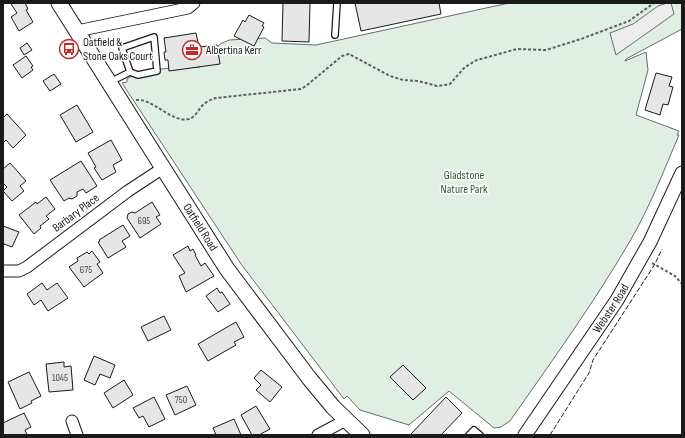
<svg xmlns="http://www.w3.org/2000/svg" width="685" height="438" font-family="'Sofia Sans Condensed',sans-serif">
	<rect width="100%" height="100%" fill="#fff"/>
	<path fill="#e0efe3" stroke="#6a6a6a" d="M509,3H682V29L626,59L625,61L646,52L648,70L636,115L679,131L677,135H679C664,170 649,209 630,241C594,303 551,362 510,421L501,427L494,428L449,391L409,425L360,410L347,396L344,399L241,264L122,83L127,82V79C144,66 179,69 200,67L220,44L229,40L265,38L272,43L316,45Z"/>
	<path fill="#ededed" stroke="#6a6a6a" d="M667,3H671L674,14L616,55L610,33L633,24L658,6Z"/>
	<path fill="#e6e6e6" stroke="#1a1a1a" d="M13,3H25L28,9L26,10L33,22L19,31L11,17L17,13L11,4Z
		M283,3H310L309,42L282,41Z
		M355,3H439L441,14L361,31Z
		M249,15L264,23L262,26L264,27L254,46L234,36L243,20L245,22Z
		M196,33L199,47L217,45L220,64L169,71L168,60H165L164,52H166L164,38Z
		M27,43L32,50L24,55L20,48Z
		M26,56L33,66L31,67L33,70L22,78L13,65Z
		M656,73L672,77L669,86L673,87L668,105L663,104L660,115L645,110Z
		M54,74L61,84L50,91L43,81Z
		M77,105L93,132L76,142L60,115Z
		M7,114L26,135L13,148L6,140L3,143V118Z
		M111,140L122,160L113,165L116,172L102,180L94,168L96,167L88,153Z
		M81,161L97,186L86,193L83,189L77,192V196L72,199L69,198L64,201L50,180Z
		M10,163L26,181L20,186L24,191L12,201L3,191L7,187L3,183V169Z
		M46,197L55,209L46,216L49,219L40,226L41,228L34,234L19,215L36,202L37,204Z
		M152,202L160,215L156,217L161,224L140,238L127,218L128,214L132,212L135,213Z
		M123,225L130,236L122,241L126,247L108,258L98,242L100,241L99,240Z
		M3,226L19,232L12,247L4,244L3,246Z
		M188,246L190,251L193,249L196,255H195L201,266L205,263L214,276L186,292L179,276L185,273L173,255Z
		M92,251L100,262L97,264L103,273L84,287L69,267L78,261L77,258L87,252L89,254Z
		M42,283L47,290L57,283L68,298L48,311L41,300L34,305L27,294Z
		M217,288L220,293L222,292L230,304L218,312L206,296Z
		M164,316L171,330L148,341L141,327Z
		M236,322L244,337L234,342L236,345L208,361L198,344Z
		M94,356L115,365L110,378L100,374L95,385L84,380Z
		M64,362V367L71,366L73,390L49,392L46,364Z
		M403,365L426,388L413,400L390,377Z
		M261,370L282,387L270,402L256,390L261,385L254,378Z
		M29,372L41,396L31,401L32,403L20,409L8,382Z
		M124,380L133,395L113,408L104,393Z
		M187,386L196,405L175,415L166,395Z
		M154,397L165,419L149,427L143,416L139,418L133,408Z
		M446,397L462,413L441,435H410Z
		M256,406L270,429L259,435H252L241,415Z
		M24,413L31,427L25,430L27,435H3V423Z
		M234,419L241,435H216L213,428Z"/>
	<g fill="none" stroke-linecap="round" stroke-linejoin="round">
		<defs>
			<path id="service" d="M335,35L337,3
				M110,82L130,72L138,75L157,71L154,37L122,48L130,72
				M469,435L474,430L480,435"/>
			<path id="minor" d="M77,31L188,8L194,3
				M3,271H19L27,267L128,191L163,168
				M72,421L77,435
				M318,435L346,420"/>
			<g id="tertiary">
				<path id="s1" d="M525,435L617,300L650,242L682,173"/>
			</g>
			<g id="secondary">
				<path id="s2" d="M59,3L163,168L227,269L309,378L333,407L362,435"/>
			</g>
		</defs>
		<use href="#service" stroke="#1a1a1a" stroke-width="8"/>
		<use href="#minor" stroke="#1a1a1a" stroke-width="13"/>
		<use href="#tertiary" stroke="#1a1a1a" stroke-width="15"/>
		<use href="#secondary" stroke="#1a1a1a" stroke-width="17"/>
		<path stroke="#5f5f5f" stroke-width="2" stroke-dasharray="3 2" stroke-linecap="butt" d="M136,100C153,98 171,123 189,119C196,117 199,108 204,104C208,101 212,99 216,98L301,89L306,86L342,56L349,54L390,76L403,80L418,81L437,86L445,85L450,84L465,67L477,60L517,49L546,50L581,39L629,21L654,3
			M652,263L675,276L682,284"/>
		<use href="#service" stroke="#fff" stroke-width="5.5"/>
		<use href="#minor" stroke="#fff" stroke-width="11"/>
		<use href="#tertiary" stroke="#fff" stroke-width="13"/>
		<use href="#secondary" stroke="#fff" stroke-width="15"/>
		<path stroke="#1a1a1a" stroke-width="1" stroke-dasharray="5 2" stroke-linecap="butt" d="M550,435L589,373L593,360L655,264L662,249"/>
	</g>
	<defs>
		<symbol id="bus-ring" viewBox="-11 -11 22 22"><circle r="9.5" fill="#fff" stroke="#c62828" stroke-width="1.5"/><path d="M-5-6H5V4H4V6H2V4H-2V6H-4V4H-5ZM-3.5-4V0h7V-4ZM-3.5 1.2v1.5H-2V1.2ZM2 1.2v1.5H3.5V1.2Z" fill="#c62828"/></symbol>
		<symbol id="office-ring" viewBox="-11 -11 22 22"><circle r="9.5" fill="#fff" stroke="#c62828" stroke-width="1.5"/><path d="M-6-3h4V-5.5h4V-3h4V5H-6ZM-1-4.5V-3h2v-1.5ZM-6 0V1H6V0Z" fill="#c62828"/></symbol>
	</defs>
	<g fill-rule="evenodd">
		<use href="#bus-ring" x="58" y="38" width="22" height="22"/>
		<use href="#office-ring" x="181" y="39" width="22" height="22"/>
	</g>
	<g text-anchor="middle" dominant-baseline="central" stroke-width="3" stroke-linejoin="round" paint-order="stroke">
		<g font-size="10" fill="#4d4d4d">
			<text x="144" y="221">695</text>
			<text x="86" y="270">675</text>
			<text x="60" y="378">1045</text>
			<text x="181" y="400">750</text>
		</g>
		<g font-size="12" fill="#1a1a1a" stroke="#fff" text-anchor="start">
			<text x="83" y="42">Oatfield &amp;<tspan x="83" dy="14">Stone Oaks Court</tspan></text>
			<text x="206" y="50">Albertina Kerr</text>
		</g>
		<g font-size="12" fill="#2b5a34" stroke="#fff">
			<text x="464" y="175">Gladstone<tspan x="464" dy="14">Nature Park</tspan></text>
		</g>
		<g font-size="12" fill="#1a1a1a" stroke="#fff">
			<text transform="translate(76 213) rotate(-37)">Barbary Place</text>
			<text stroke="none"><textPath href="#s2" startOffset="265">Oatfield Road</textPath></text>
			<text stroke="none"><textPath href="#s1" startOffset="153">Webster Road</textPath></text>
		</g>
	</g>
	<rect width="685" height="438" fill="none" stroke="#1a1a1a" stroke-width="8"/>
</svg>
